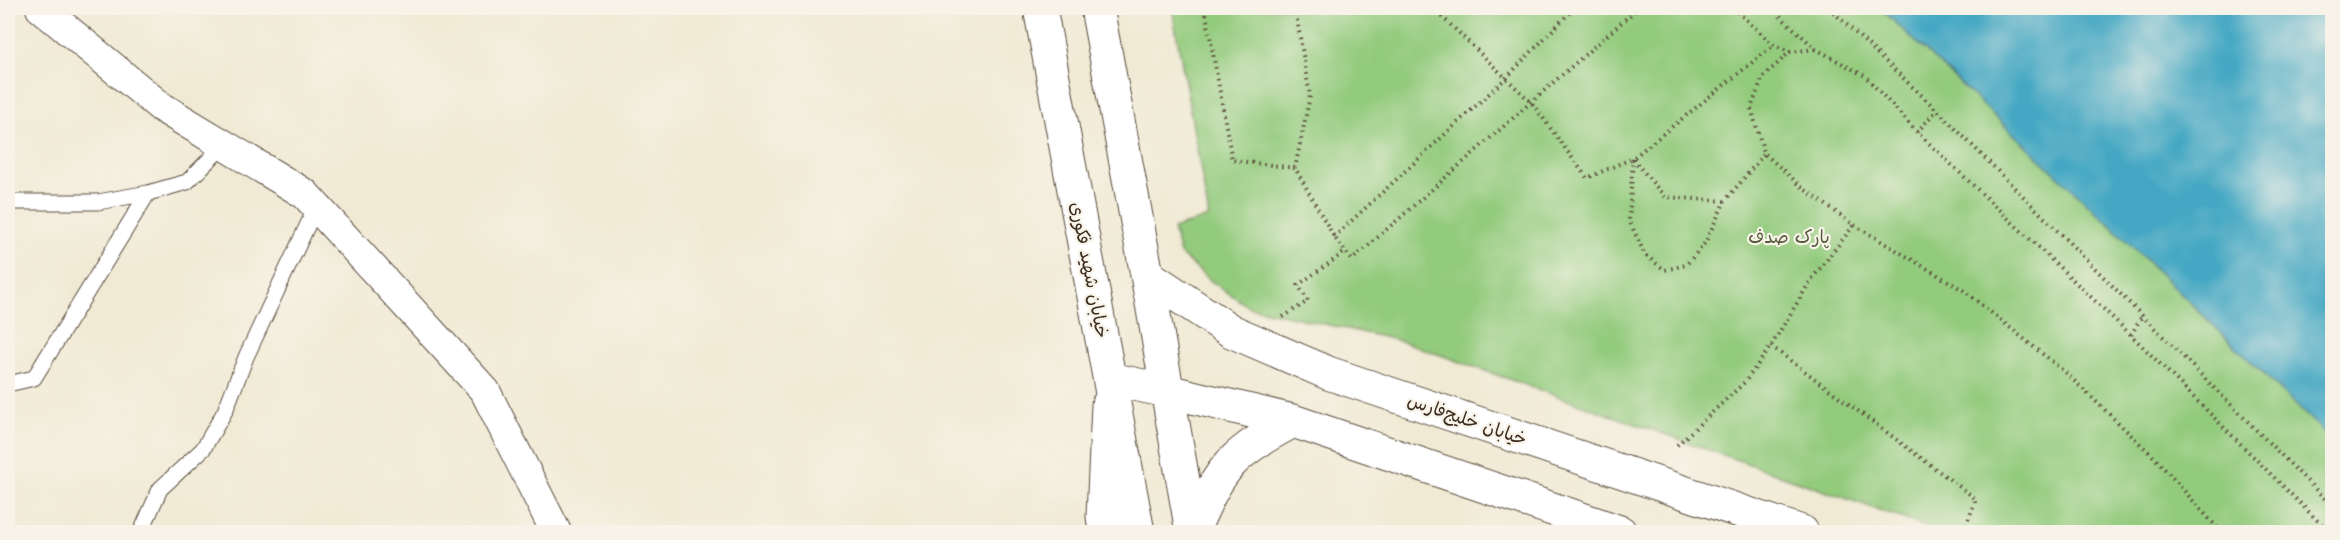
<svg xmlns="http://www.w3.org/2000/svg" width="2340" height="540" font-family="'Comic Neue','Playpen Sans Arabic',sans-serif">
	<rect width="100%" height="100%" fill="#f7f3e8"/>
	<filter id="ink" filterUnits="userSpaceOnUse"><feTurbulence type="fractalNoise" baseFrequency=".0167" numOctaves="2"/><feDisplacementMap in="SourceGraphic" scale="12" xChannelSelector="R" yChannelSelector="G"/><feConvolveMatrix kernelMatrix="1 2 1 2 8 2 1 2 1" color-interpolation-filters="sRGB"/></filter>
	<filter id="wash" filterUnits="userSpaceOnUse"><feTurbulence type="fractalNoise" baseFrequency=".008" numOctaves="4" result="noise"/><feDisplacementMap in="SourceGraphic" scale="24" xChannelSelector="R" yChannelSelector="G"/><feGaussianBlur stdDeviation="1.35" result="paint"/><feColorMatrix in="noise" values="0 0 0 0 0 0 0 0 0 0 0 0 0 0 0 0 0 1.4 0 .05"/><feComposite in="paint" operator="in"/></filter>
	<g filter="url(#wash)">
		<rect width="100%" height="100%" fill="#f0ead4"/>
		<path fill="#93cb7d" stroke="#677a4e" stroke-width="1.5" d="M1172,8H1880L2105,220L2332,440V532H1941L1401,341L1249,307L1211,281L1180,254L1173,229L1209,217Z"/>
		<path fill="#44a7c3" stroke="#406870" stroke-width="1.5" d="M1880,8H2332V440L2105,220Z"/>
	</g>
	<g filter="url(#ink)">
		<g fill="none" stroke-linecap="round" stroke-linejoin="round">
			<defs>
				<path id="service" d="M8,202H98L148,193L187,182L224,145
					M8,384L34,378L148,193
					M141,532L160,489L203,449L225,411L246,357L316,207"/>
				<path id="minor" d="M41,8L161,107L305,194L485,391L556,532"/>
				<path id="tertiary" d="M1105,532L1103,516L1108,405"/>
				<path id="primary" d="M1040,8L1138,532
					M1097,8L1147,275L1192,532
					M1147,275L1231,331L1328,373L1802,532
					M1110,379L1167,391L1293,421L1620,532
					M1192,532C1203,509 1213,482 1231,463C1248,445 1271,433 1293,421"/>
			</defs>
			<use href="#service" stroke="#564739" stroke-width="17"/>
			<use href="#minor" stroke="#564739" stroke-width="32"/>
			<use href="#tertiary" stroke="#564739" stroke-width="35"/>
			<use href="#primary" stroke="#564739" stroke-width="35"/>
			<path stroke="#564739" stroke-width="4" stroke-dasharray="1.5 4.5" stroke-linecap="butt" d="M1205,8L1232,160L1295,168L1334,237L1352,260L1638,8
				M1295,8L1310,96L1295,168
				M1433,8L1532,103L1587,178L1633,158L1774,45
				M1733,8L1774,45L1790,52
				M1771,8L1816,49L1865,76L1917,132L2131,335L2329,532
				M1829,8L1937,110L2332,506
				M1815,49L1790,52L1763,77L1751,108L1764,153L1804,189L1854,225L1963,290L2065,372L2154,457L2221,532
				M1917,132L1937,110
				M1633,158L1629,220L1645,255L1665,270L1686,265L1705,243L1725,201L1764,154
				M1633,159L1665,197L1725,201
				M1334,237L1507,77L1574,8
				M1283,317L1308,301L1298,285L1345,252
				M2131,335L2142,316
				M1771,346L1976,499L1964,532
				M1677,445L1745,382L1771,346L1811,280L1854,225"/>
			<use href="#service" stroke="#fff" stroke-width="15"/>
			<use href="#minor" stroke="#fff" stroke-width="30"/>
			<use href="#tertiary" stroke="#fff" stroke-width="33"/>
			<use href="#primary" stroke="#fff" stroke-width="33"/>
		</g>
	</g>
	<g text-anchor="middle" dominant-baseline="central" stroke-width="4.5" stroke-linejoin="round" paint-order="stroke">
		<g font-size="18" fill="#555a3a" stroke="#f7f3e8">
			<text x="1789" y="237">پارک صدف</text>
		</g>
		<g font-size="18" fill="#3b2a1e" stroke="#f7f3e8">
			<text transform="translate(1089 270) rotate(79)">خیابان شهید فکوری</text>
			<text transform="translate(1467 420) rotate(19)">خیابان خلیج‌فارس</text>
		</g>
	</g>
	<rect width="2340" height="540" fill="none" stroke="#f7f3e8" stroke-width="30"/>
</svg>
